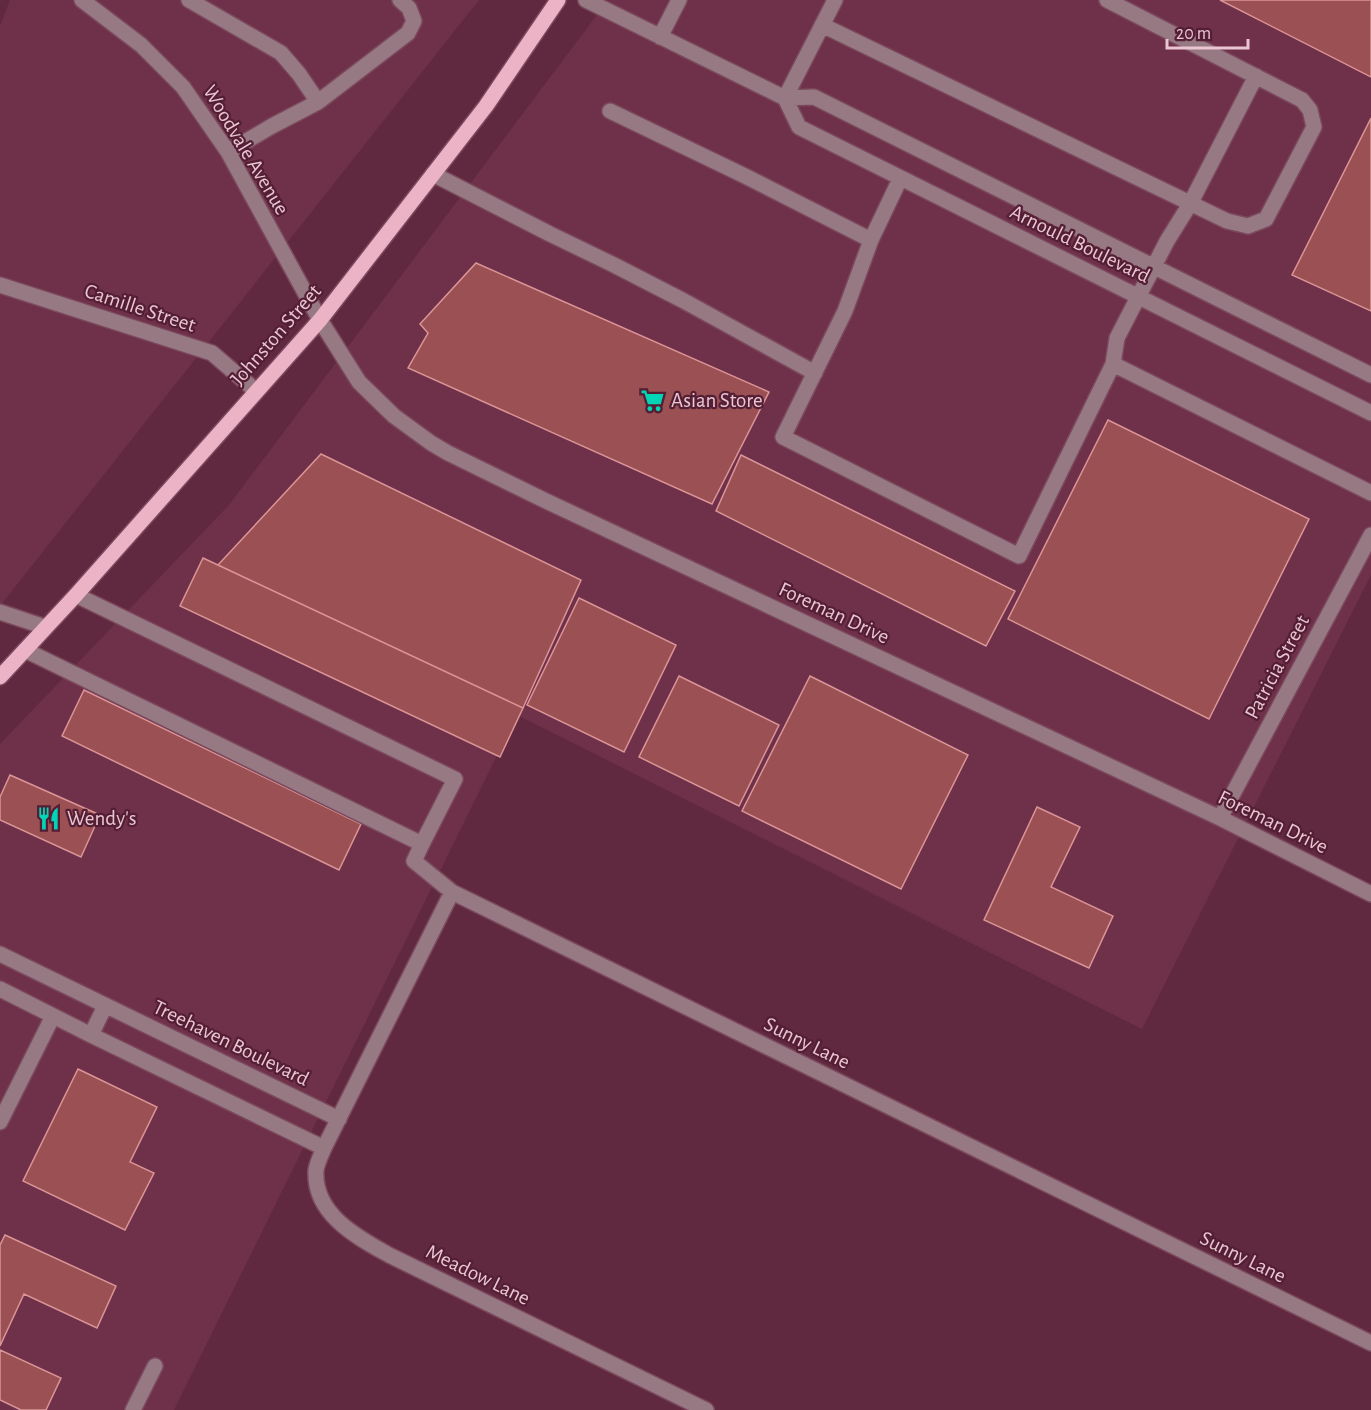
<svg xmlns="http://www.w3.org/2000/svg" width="1371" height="1410" font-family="'Alegreya Sans',sans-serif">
	<rect width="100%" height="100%" fill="#60293f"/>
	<path fill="#6f3049" d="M10,0H479L0,606V26Z
		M608,0H1371V575L1142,1029L517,715L174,1410H0V744L229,505Z"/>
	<path fill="#9b5054" stroke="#db9597" stroke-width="1.5" d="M1220,0H1371V77Z
		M1371,118V311L1292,275Z
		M476,263L769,392L712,504L408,368L428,333L420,324Z
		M1108,420L1309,519L1209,719L1008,619Z
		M321,454L581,580L523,708L218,565Z
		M741,455L1015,591L986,646L716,511Z
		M203,558L523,708L500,757L180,606Z
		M579,598L676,645L624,752L527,705Z
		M679,676L779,725L739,806L639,757Z
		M810,676L968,755L901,889L742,811Z
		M84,690L361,824L339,870L62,736Z
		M10,775L100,815L81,857L0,820V797Z
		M1037,807L1080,827L1051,887L1113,916L1089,968L984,920Z
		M78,1069L157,1107L130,1162L154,1173L125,1230L23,1181Z
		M5,1235L116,1286L97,1328L24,1294L0,1346V1245Z
		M0,1350L61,1378L46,1410H21L0,1400Z"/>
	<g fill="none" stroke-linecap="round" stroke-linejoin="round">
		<defs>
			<path id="minor" d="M82,0L141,45L183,87L228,152L320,320L359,382L394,416L431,443L448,453L546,501L1220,818L1371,894
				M189,0L281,53L299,74L318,102
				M586,0L785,98L814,97L1371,375
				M822,25L1227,221L1248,226L1266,219L1314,127L1310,110L1302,100L1107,0
				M660,37L679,0
				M785,98L799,127L1371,413
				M785,98L835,0
				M610,111L745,176L871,240
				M228,152L272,126L318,102L408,33L414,21L409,8L400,0
				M433,174L550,234L614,265L684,301L815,373
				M900,179L871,240L845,311L783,437L1019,556L1113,364L1117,338L1167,241L1190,204L1256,76
				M0,285L212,353L256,391
				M1113,364L1371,493
				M0,612L45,627
				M25,650L422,844L455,779L76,595
				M1220,818L1371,535
				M422,844L414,861L452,892
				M0,954L339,1119
				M0,989L91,1035L324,1148
				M91,1035L105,1006
				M0,1122L53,1016
				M133,1410L155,1366
				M706,1410L389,1255C357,1237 313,1214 316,1170C317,1163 321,1155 324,1148L452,892L1371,1343"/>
			<path id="major" d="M0,677L76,595L320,320L486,106L558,0"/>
		</defs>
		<use href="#minor" stroke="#7b485c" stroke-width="18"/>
		<use href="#major" stroke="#7b485c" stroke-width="18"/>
		<use href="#minor" stroke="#967982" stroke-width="15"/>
		<use href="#major" stroke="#ecb2c5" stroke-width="15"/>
	</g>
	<defs>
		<symbol id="supermarket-bare" viewBox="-9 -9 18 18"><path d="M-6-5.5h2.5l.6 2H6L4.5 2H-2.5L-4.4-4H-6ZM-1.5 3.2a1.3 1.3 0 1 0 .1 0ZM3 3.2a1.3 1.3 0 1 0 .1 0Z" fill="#01d5b6" stroke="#541e34" stroke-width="2.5" paint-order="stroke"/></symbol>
		<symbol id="restaurant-bare" viewBox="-9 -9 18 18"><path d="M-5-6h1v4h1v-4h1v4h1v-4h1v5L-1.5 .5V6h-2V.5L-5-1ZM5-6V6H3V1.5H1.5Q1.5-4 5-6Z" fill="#01d5b6" stroke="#541e34" stroke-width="2.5" paint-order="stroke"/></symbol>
	</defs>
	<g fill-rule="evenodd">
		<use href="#supermarket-bare" x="636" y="384" width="33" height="33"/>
		<use href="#restaurant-bare" x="32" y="802" width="33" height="33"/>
	</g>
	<g text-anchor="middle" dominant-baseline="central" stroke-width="4.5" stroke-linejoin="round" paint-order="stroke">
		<g font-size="21" fill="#e9c6d1" stroke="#541e34">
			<text transform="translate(246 150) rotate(59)">Woodvale Avenue</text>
			<text transform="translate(1080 244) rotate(26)">Arnould Boulevard</text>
			<text transform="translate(140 308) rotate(18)">Camille Street</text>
			<text transform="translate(276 335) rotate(-49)">Johnston Street</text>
			<text transform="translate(834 613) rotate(25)">Foreman Drive</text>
			<text transform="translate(1277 667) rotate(-62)">Patricia Street</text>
			<text transform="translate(1273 822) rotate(26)">Foreman Drive</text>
			<text transform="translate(231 1043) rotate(26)">Treehaven Boulevard</text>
			<text transform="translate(807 1043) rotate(26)">Sunny Lane</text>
			<text transform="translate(1243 1257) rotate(26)">Sunny Lane</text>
			<text transform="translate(478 1275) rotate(26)">Meadow Lane</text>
		</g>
		<g font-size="21" fill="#e9c6d1" stroke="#541e34" text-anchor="start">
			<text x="671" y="400">Asian Store</text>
			<text x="67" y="818">Wendy's</text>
		</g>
	</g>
	<path d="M1167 39v9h81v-9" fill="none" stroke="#e9c6d1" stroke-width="3"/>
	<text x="1176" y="39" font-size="18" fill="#e9c6d1" stroke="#541e34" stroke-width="4.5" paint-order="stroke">20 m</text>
</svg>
